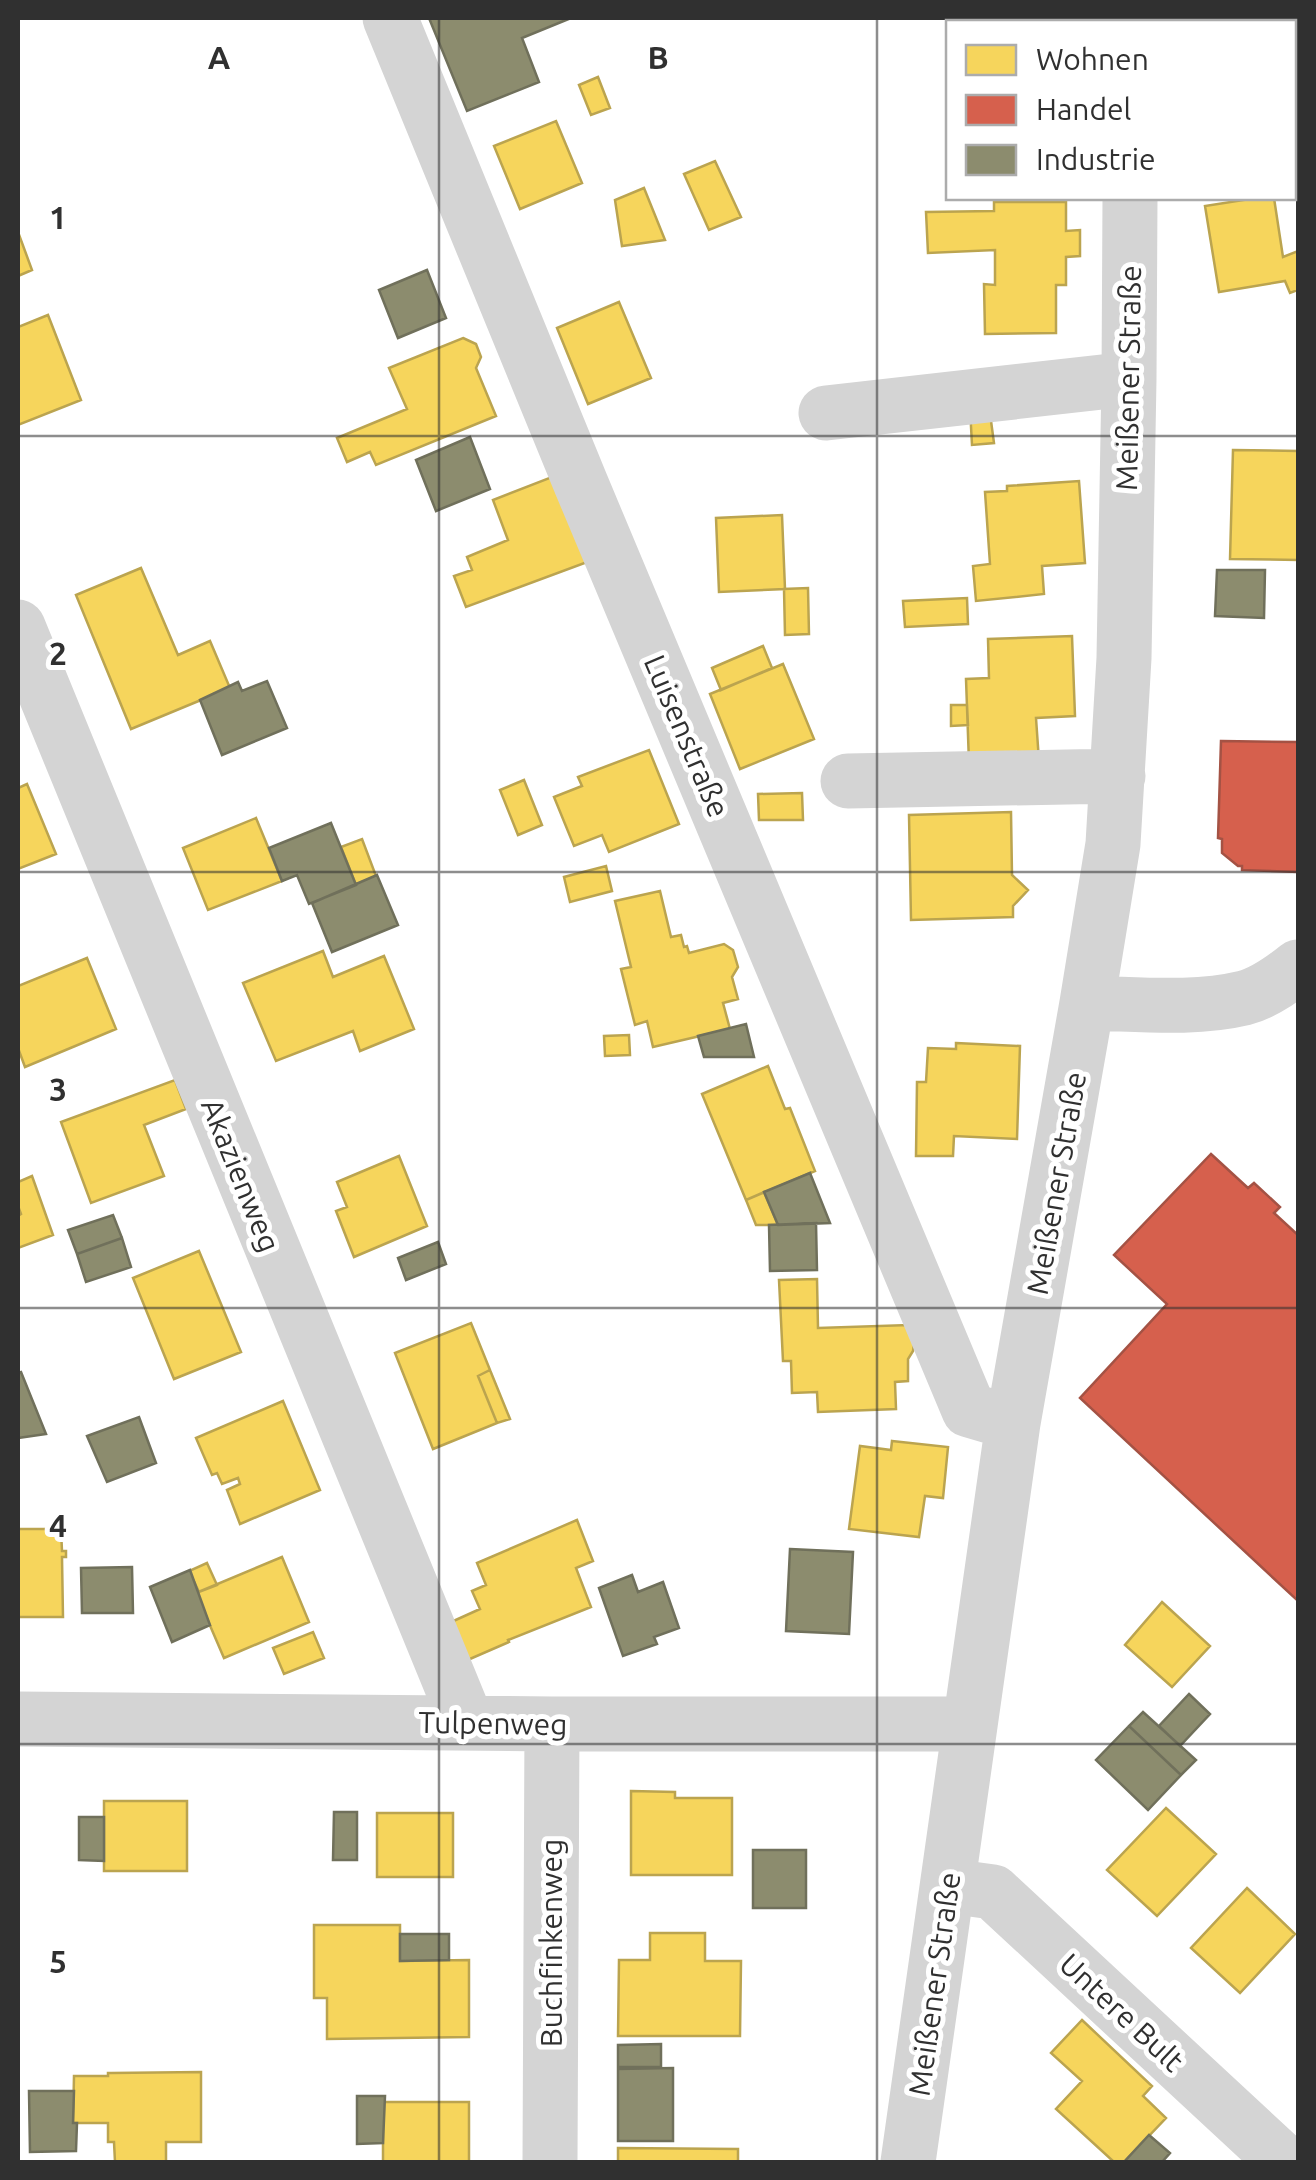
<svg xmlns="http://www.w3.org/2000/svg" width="1316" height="2180" font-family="Ubuntu,sans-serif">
	<rect width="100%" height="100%" fill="#fff"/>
	<path fill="#f6d55c" stroke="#bba44f" stroke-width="2.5" d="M960,18H1050V22H961Z
		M598,77L610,108L591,115L579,85Z
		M556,121L582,183L520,209L494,146Z
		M715,161L741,217L709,230L684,174Z
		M644,188L665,240L622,246L615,200Z
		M1256,198H1274L1283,257L1298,251V290L1290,293L1285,281L1219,292L1205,206Z
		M994,202H1066V231L1080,230V256L1066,257V285H1056V333L985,334L984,284L995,285V250L928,253L926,212L994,211Z
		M18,232L32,270L18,276Z
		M619,302L651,378L588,404L557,328Z
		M48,315L81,400L18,425V327Z
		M463,338L476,344L481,357L476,368L496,416L376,465L370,452L347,462L337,438L407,409L389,368Z
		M989,406L994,443L972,445L970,408Z
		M1233,450L1298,451V560L1230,559Z
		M557,475L590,561L466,607L454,576L472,570L467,557L508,540L493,500Z
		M1079,481L1085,563L1042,566L1044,594L976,601L973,566L990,564L985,492L1007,491V486Z
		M782,515L785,589L719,592L716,518Z
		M141,568L178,655L210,641L230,688L131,729L76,595Z
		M808,588L809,634L785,635L784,589Z
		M967,598L968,624L905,627L903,601Z
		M1072,636L1075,716L1036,718L1039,761L969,763L966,679L989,678L988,639Z
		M763,646L772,668L721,690L712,668Z
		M783,664L814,739L740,769L710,694Z
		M951,705H967L968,725L951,726Z
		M649,750L679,824L609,852L602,835L574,846L554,797L582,786L578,777Z
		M524,780L542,825L518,835L500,790Z
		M27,784L56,854L18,869V788Z
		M802,793L803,820H759L758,794Z
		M1011,812L1012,875L1028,890L1013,906V917L911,920L909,815Z
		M256,818L282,881L208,910L183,848Z
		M362,839L376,876L356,885L341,847Z
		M606,866L612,891L570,902L564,877Z
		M660,891L671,937L681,935L684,947L687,946L689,953L724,944L733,950L738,967L732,977L738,999L723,1003L730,1029L653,1047L647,1021L635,1025L621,969L631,967L615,901Z
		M323,951L333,977L384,956L414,1029L360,1051L353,1031L276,1061L243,983Z
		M87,958L116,1029L25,1067L18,1048V986Z
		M629,1035L630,1055L605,1056L604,1036Z
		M956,1043L1020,1046L1017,1139L954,1136L953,1156H916L917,1082H926L928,1048L956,1049Z
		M768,1066L785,1109L790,1108L815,1171L746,1200L702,1094Z
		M175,1080L186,1109L144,1125L164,1176L91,1203L61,1122Z
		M399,1156L427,1226L354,1257L336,1211L347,1207L337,1182Z
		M32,1176L53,1235L18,1248V1216L21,1214L18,1206V1182Z
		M764,1192L778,1225H756L746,1200Z
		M199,1251L241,1352L174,1379L133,1278Z
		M817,1279L818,1328L909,1325L914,1344L913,1351L908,1359V1381L895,1382L896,1409L818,1412L817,1392L792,1393L791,1361H783L779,1280Z
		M471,1323L490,1370L478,1376L497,1423L433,1449L395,1353Z
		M490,1370L510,1419L497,1423L478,1376Z
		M283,1401L320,1490L240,1524L227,1490L240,1484L238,1478L222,1484L217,1473L212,1475L196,1438Z
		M892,1441L948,1447L943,1498L925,1496L919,1537L849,1529L860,1446L891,1450Z
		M577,1520L593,1561L576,1568L591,1607L508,1640L509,1642L463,1662L449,1623L480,1609L472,1591L486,1585L477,1563Z
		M18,1529H61L62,1551H66V1557H62L63,1617H18Z
		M282,1557L309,1622L224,1658L196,1593Z
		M207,1563L217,1585L199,1592L189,1571Z
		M1162,1602L1210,1646L1172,1687L1125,1645Z
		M313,1632L324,1658L284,1674L273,1648Z
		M631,1791L675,1792V1798H732V1875H631Z
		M104,1801H187V1871H104Z
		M1166,1808L1216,1854L1157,1916L1107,1870Z
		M377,1813H453V1877H377Z
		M1247,1888L1295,1934L1240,1993L1191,1948Z
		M314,1925H400V1961L469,1960V2037L327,2039V1998H314Z
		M650,1933H705V1961H741L740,2036H618L619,1960H650Z
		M1082,2020L1152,2086L1143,2096L1166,2118L1124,2162H1114L1056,2109L1082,2081L1051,2053Z
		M201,2072V2142H166V2162H115L114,2142H108V2123H73L74,2076H108V2073H111Z
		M383,2102H469V2162H383Z
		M618,2148L738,2149V2162H618Z"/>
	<path fill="#d6604d" stroke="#a45244" stroke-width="2.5" d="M1221,741L1298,742V872L1242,870V866H1238L1222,853V839L1218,838Z
		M1211,1154L1248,1188L1254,1183L1280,1207L1274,1213L1298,1235V1601L1080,1398L1167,1304L1114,1255Z"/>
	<path fill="#8c8c6e" stroke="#70705b" stroke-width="2.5" d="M429,18H571L522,38L539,82L467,111Z
		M427,270L446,318L398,338L379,290Z
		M470,437L490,489L436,511L416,460Z
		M1217,570H1265L1264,618L1215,616Z
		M267,681L287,728L222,755L200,700L238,682L242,691Z
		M331,823L356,885L309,904L297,875L282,881L269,848Z
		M377,875L398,925L332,952L312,903Z
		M746,1024L754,1057H704L698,1036Z
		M810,1173L830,1223L778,1225L764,1192Z
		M113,1215L122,1238L77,1254L68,1230Z
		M816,1223L817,1270L770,1271L769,1225Z
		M122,1238L131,1267L86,1282L77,1254Z
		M438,1242L446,1264L406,1280L398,1258Z
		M21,1372L46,1434L18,1438V1373Z
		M139,1417L156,1463L107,1482L87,1436Z
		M790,1549L853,1552L849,1634L786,1631Z
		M132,1567L133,1613H82L81,1568Z
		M190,1570L210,1625L172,1642L150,1587Z
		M632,1575L638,1592L663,1582L679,1628L654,1637L657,1644L623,1656L599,1588Z
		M1189,1694L1210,1714L1180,1746L1159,1726Z
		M1143,1712L1196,1760L1181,1775L1129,1726Z
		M1129,1726L1181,1775L1148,1810L1096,1760Z
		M334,1812H357V1860H333Z
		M79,1817H104V1861L79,1860Z
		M753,1850H806V1908H753Z
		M400,1934H449V1960L400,1961Z
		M661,2044V2067H618V2045Z
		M673,2068V2141H618V2069Z
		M29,2091H74L73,2123H77L76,2151L30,2152Z
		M357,2096H385L383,2143L357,2144Z
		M1149,2135L1170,2153L1162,2162H1124Z"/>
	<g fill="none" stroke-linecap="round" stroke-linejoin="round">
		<path stroke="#d4d4d4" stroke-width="55" d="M390,18L581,484L969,1410L1013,1423
			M1130,22V18
			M826,413L1129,379
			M18,627L467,1723
			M848,781L1118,776
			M1087,1003C1139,1004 1194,1010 1244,998C1264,993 1283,979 1298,967
			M18,1719L552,1724H969
			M949,1886L993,1892L1284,2162
			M550,2162L552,1724
			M908,2162L1013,1423L1087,1003L1113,844L1124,658L1129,379L1130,198"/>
	</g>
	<path fill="none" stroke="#303030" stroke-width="2.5" stroke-opacity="0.55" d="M439,18V2162M877,18V2162M18,436H1298M18,872H1298M18,1308H1298M18,1744H1298"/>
	<g text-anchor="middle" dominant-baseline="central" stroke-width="10" stroke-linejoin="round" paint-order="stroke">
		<g font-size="30" fill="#303030" stroke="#fff">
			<text transform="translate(1128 378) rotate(-89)">Meißener Straße</text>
			<text transform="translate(687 736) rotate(67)">Luisenstraße</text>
			<text transform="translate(241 1175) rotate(68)">Akazienweg</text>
			<text transform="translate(1056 1183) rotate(-80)">Meißener Straße</text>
			<text transform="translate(493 1723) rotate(1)">Tulpenweg</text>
			<text transform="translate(551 1943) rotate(-90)">Buchfinkenweg</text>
			<text transform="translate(934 1984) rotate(-82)">Meißener Straße</text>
			<text transform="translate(1122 2012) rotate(43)">Untere Bult</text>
		</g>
	</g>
	<g font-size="32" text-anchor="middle" font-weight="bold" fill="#303030" stroke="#fff" stroke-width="10" stroke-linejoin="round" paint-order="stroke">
		<text x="219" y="69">A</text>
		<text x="658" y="69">B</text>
		<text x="58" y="229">1</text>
		<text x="58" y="665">2</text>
		<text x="58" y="1101">3</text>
		<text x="58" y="1537">4</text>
		<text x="58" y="1973">5</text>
	</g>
	<rect width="1316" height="2180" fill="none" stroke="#303030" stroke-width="40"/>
	<rect x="946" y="20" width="350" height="180" fill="#ffffff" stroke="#acacac" stroke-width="2.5"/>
	<rect x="966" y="45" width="50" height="30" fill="#f6d55c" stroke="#acacac" stroke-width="2.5"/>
	<text x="1036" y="70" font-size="30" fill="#303030">Wohnen</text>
	<rect x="966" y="95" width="50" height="30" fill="#d6604d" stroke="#acacac" stroke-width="2.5"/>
	<text x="1036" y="120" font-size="30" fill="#303030">Handel</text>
	<rect x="966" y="145" width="50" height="30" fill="#8c8c6e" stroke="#acacac" stroke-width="2.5"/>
	<text x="1036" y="170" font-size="30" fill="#303030">Industrie</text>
</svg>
